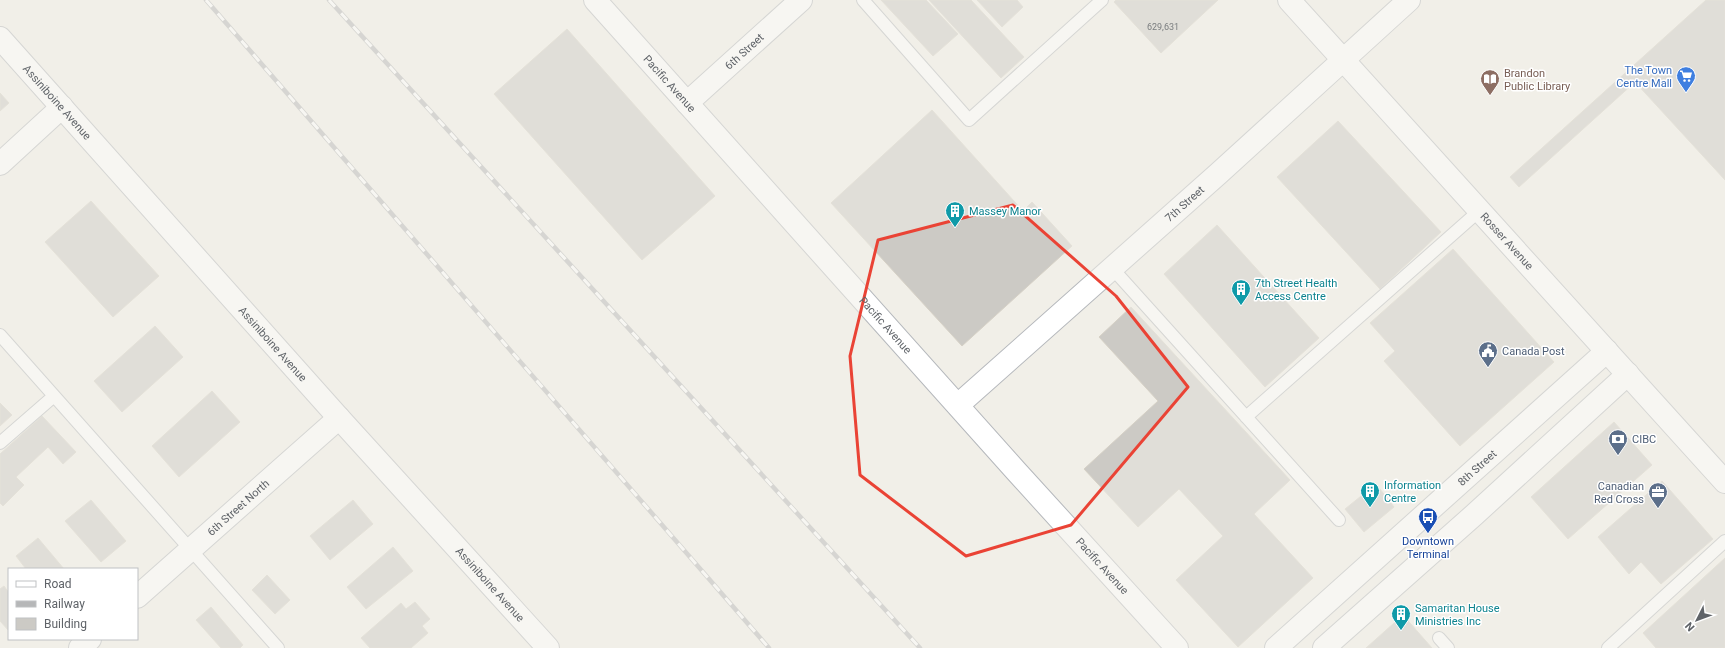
<svg xmlns="http://www.w3.org/2000/svg" width="1725" height="648" font-family="Roboto,sans-serif">
	<rect width="100%" height="100%" fill="#f1efe8"/>
	<path fill="#cccac5" stroke="#d6d1c6" d="M881,0H926L958,34L933,56Z
		M929,0H971L1024,57L1001,78Z
		M977,0H1017L1023,7L1002,27Z
		M1116,0H1218L1161,53L1114,2Z
		M1706,0H1725V180L1635,82L1519,187L1510,177Z
		M567,29L715,196L642,260L494,94Z
		M0,93L9,103L0,111Z
		M932,110L1023,211L1032,202L1072,246L962,346L831,203Z
		M1338,121L1441,232L1380,289L1277,177Z
		M91,201L159,276L113,317L45,242Z
		M1217,225L1319,338L1265,387L1164,274Z
		M1453,249L1554,362L1460,446L1384,361L1395,351L1370,323Z
		M1131,307L1290,480L1254,514L1313,578L1238,647L1176,580L1223,536L1179,489L1138,527L1084,469L1158,401L1099,337Z
		M155,326L183,357L122,412L94,381Z
		M212,391L240,422L179,477L152,446Z
		M0,403L12,415L0,426Z
		M42,416L76,452L63,464L48,447L16,477L24,485L3,506L0,503V454Z
		M1614,422L1652,465L1568,539L1531,497Z
		M1662,481L1713,539L1661,584L1641,562L1629,574L1598,537Z
		M1376,484L1394,507L1364,532L1345,509Z
		M91,500L126,541L101,562L65,521Z
		M353,500L373,524L330,560L310,536Z
		M38,538L64,569H26L16,556Z
		M393,547L413,571L366,609L347,587Z
		M1725,558V648H1656L1643,633Z
		M267,575L290,600L275,614L252,590Z
		M4,586L9,593V631L0,621V589Z
		M415,602L430,619L422,626L428,633L411,648H370L361,638L401,603L406,609Z
		M211,607L243,645L240,648H221L196,620Z
		M1403,615L1432,648H1366Z"/>
	<g fill="none" stroke-linecap="round" stroke-linejoin="round">
		<defs>
			<path id="service" d="M863,0L969,120L1102,0
				M1112,268L1339,520
				M0,335L278,648
				M1246,417L1479,211
				M0,443L54,396
				M1439,638L1448,648
				M1608,648L1725,541"/>
			<g id="minor">
				<path id="s1" d="M595,0L1016,471L1177,648"/>
				<path id="s2" d="M0,38L339,418L548,648"/>
				<path id="s3" d="M687,103L801,0"/>
				<path d="M0,164L62,107"/>
				<path id="s4" d="M958,405L1218,174L1409,0"/>
				<path id="s5" d="M137,597L339,418"/>
				<path d="M80,648L90,639"/>
				<path id="s6" d="M1276,648L1607,351"/>
				<path d="M1324,648L1474,515L1628,374"/>
			</g>
			<g id="tertiary">
				<path id="s7" d="M1289,0L1725,482"/>
			</g>
		</defs>
		<use href="#service" stroke="#b5b8bc" stroke-width="14"/>
		<use href="#minor" stroke="#b5b8bc" stroke-width="24"/>
		<use href="#tertiary" stroke="#b5b8bc" stroke-width="24"/>
		<use href="#service" stroke="#fff" stroke-width="12"/>
		<use href="#minor" stroke="#fff" stroke-width="22"/>
		<use href="#tertiary" stroke="#fff" stroke-width="22"/>
		<defs>
			<path id="rail" d="M206,0L769,648
				M329,0L920,648"/>
		</defs>
		<use href="#rail" stroke="#b6b7b8" stroke-width="4.5"/>
		<use href="#rail" stroke="#fff" stroke-width="3" stroke-dasharray="9" stroke-linecap="butt"/>
	</g>
	<path d="M0 0H1725V648H0ZM1013,205L1116,296L1188,387L1071,525L966,556L860,475L850,356L878,240Z" fill="#f1efe8" fill-opacity=".55" fill-rule="evenodd"/>
	<path fill="none" stroke="#ea4335" stroke-width="3" stroke-linejoin="round" d="M1013,205L1116,296L1188,387L1071,525L966,556L860,475L850,356L878,240Z"/>
	<defs>
		<symbol id="supermarket-pin" viewBox="-11 -11 22 30"><path d="M0 17L-7.5 6A9.5 9.5 0 1 1 7.5 6Z" fill="#3f7fe0" stroke="#fff"/><path d="M-6-5.5h2.5l.6 2H6L4.5 2H-2.5L-4.4-4H-6ZM-1.5 3.2a1.3 1.3 0 1 0 .1 0ZM3 3.2a1.3 1.3 0 1 0 .1 0Z" fill="#fff"/></symbol>
		<symbol id="library-pin" viewBox="-11 -11 22 30"><path d="M0 17L-7.5 6A9.5 9.5 0 1 1 7.5 6Z" fill="#8d6e63" stroke="#fff"/><path d="M-6-4Q-3-5.5-.7-3.5V5Q-3 3-6 4ZM6-4Q3-5.5 .7-3.5V5Q3 3 6 4Z" fill="#fff"/></symbol>
		<symbol id="building-pin" viewBox="-11 -11 22 30"><path d="M0 17L-7.5 6A9.5 9.5 0 1 1 7.5 6Z" fill="#0f9aa8" stroke="#fff"/><path d="M-4-6H4V6H1V3H-1V6H-4ZM-2.5-4.3h1.7v1.8h-1.7ZM.8-4.3h1.7v1.8H.8ZM-2.5-1h1.7V.8h-1.7ZM.8-1h1.7V.8H.8Z" fill="#fff"/></symbol>
		<symbol id="civic-pin" viewBox="-11 -11 22 30"><path d="M0 17L-7.5 6A9.5 9.5 0 1 1 7.5 6Z" fill="#5c6f8a" stroke="#fff"/><path d="M-.6-6.5H3V-4.5H.6V-3L4-1V1h2V6H-6V1h2V-1L-.6-3ZM-1.2 2.5V6h2.4V2.5Z" fill="#fff"/></symbol>
		<symbol id="bank-pin" viewBox="-11 -11 22 30"><path d="M0 17L-7.5 6A9.5 9.5 0 1 1 7.5 6Z" fill="#5c6f8a" stroke="#fff"/><path d="M-6-4H6V4H-6ZM0-2.3a2.3 2.3 0 1 0 0 4.6a2.3 2.3 0 1 0 0-4.6Z" fill="#fff"/></symbol>
		<symbol id="office-pin" viewBox="-11 -11 22 30"><path d="M0 17L-7.5 6A9.5 9.5 0 1 1 7.5 6Z" fill="#5c6f8a" stroke="#fff"/><path d="M-6-3h4V-5.5h4V-3h4V5H-6ZM-1-4.5V-3h2v-1.5ZM-6 0V1H6V0Z" fill="#fff"/></symbol>
		<symbol id="bus-pin" viewBox="-11 -11 22 30"><path d="M0 17L-7.5 6A9.5 9.5 0 1 1 7.5 6Z" fill="#1a4fb4" stroke="#fff"/><path d="M-5-6H5V4H4V6H2V4H-2V6H-4V4H-5ZM-3.5-4V0h7V-4ZM-3.5 1.2v1.5H-2V1.2ZM2 1.2v1.5H3.5V1.2Z" fill="#fff"/></symbol>
	</defs>
	<g fill-rule="evenodd">
		<use href="#supermarket-pin" x="1675" y="65" width="22" height="30"/>
		<use href="#library-pin" x="1479" y="68" width="22" height="30"/>
		<use href="#building-pin" x="944" y="200" width="22" height="30"/>
		<use href="#building-pin" x="1230" y="278" width="22" height="30"/>
		<use href="#civic-pin" x="1477" y="340" width="22" height="30"/>
		<use href="#bank-pin" x="1607" y="428" width="22" height="30"/>
		<use href="#building-pin" x="1359" y="480" width="22" height="30"/>
		<use href="#office-pin" x="1647" y="481" width="22" height="30"/>
		<use href="#bus-pin" x="1417" y="506" width="22" height="30"/>
		<use href="#building-pin" x="1390" y="603" width="22" height="30"/>
	</g>
	<g text-anchor="middle" dominant-baseline="central" stroke-width="3" stroke-linejoin="round" paint-order="stroke">
		<g font-size="9" fill="#7a7d7f">
			<text x="1163" y="27">629,631</text>
		</g>
		<g font-size="11" fill="#5f6368" stroke="#fff">
			<text stroke="none"><textPath href="#s3" startOffset="77">6th Street</textPath></text>
			<text stroke="none"><textPath href="#s1" startOffset="112">Pacific Avenue</textPath></text>
			<text stroke="none"><textPath href="#s2" startOffset="86">Assiniboine Avenue</textPath></text>
			<text stroke="none"><textPath href="#s4" startOffset="303">7th Street</textPath></text>
			<text stroke="none"><textPath href="#s7" startOffset="325">Rosser Avenue</textPath></text>
			<text stroke="none"><textPath href="#s1" startOffset="436">Pacific Avenue</textPath></text>
			<text stroke="none"><textPath href="#s2" startOffset="410">Assiniboine Avenue</textPath></text>
			<text stroke="none"><textPath href="#s6" startOffset="270">8th Street</textPath></text>
			<text stroke="none"><textPath href="#s5" startOffset="135">6th Street North</textPath></text>
			<text stroke="none"><textPath href="#s1" startOffset="760">Pacific Avenue</textPath></text>
			<text stroke="none"><textPath href="#s2" startOffset="734">Assiniboine Avenue</textPath></text>
		</g>
		<g font-size="11" fill="#366cbe" stroke="#fff" text-anchor="end">
			<text x="1672" y="70">The Town<tspan x="1672" dy="13">Centre Mall</tspan></text>
		</g>
		<g font-size="11" fill="#785e54" stroke="#fff" text-anchor="start">
			<text x="1504" y="73">Brandon<tspan x="1504" dy="13">Public Library</tspan></text>
		</g>
		<g font-size="11" fill="#0d838f" stroke="#fff" text-anchor="start">
			<text x="969" y="211">Massey Manor</text>
			<text x="1255" y="283">7th Street Health<tspan x="1255" dy="13">Access Centre</tspan></text>
			<text x="1384" y="485">Information<tspan x="1384" dy="13">Centre</tspan></text>
			<text x="1415" y="608">Samaritan House<tspan x="1415" dy="13">Ministries Inc</tspan></text>
		</g>
		<g font-size="11" fill="#4e5e75" stroke="#fff" text-anchor="start">
			<text x="1502" y="351">Canada Post</text>
			<text x="1632" y="439">CIBC</text>
			<text x="1644" y="486" text-anchor="end">Canadian<tspan x="1644" dy="13">Red Cross</tspan></text>
		</g>
		<g font-size="11" fill="#164399" stroke="#fff">
			<text x="1428" y="541">Downtown<tspan x="1428" dy="13">Terminal</tspan></text>
		</g>
	</g>
	<rect x="8" y="568" width="130" height="72" fill="#ffffff" stroke="#bfc1c3"/>
	<rect x="16" y="581" width="20" height="6" fill="#ffffff" stroke="#bfc1c3"/>
	<text x="44" y="588" font-size="12" fill="#5f6368">Road</text>
	<rect x="16" y="601" width="20" height="6" fill="#b6b7b8" stroke="#bfc1c3"/>
	<text x="44" y="608" font-size="12" fill="#5f6368">Railway</text>
	<rect x="16" y="618" width="20" height="12" fill="#cccac5" stroke="#bfc1c3"/>
	<text x="44" y="628" font-size="12" fill="#5f6368">Building</text>
	<g transform="translate(1697 620) rotate(228)" stroke="#ffffff" stroke-width="3" paint-order="stroke">
	<path d="M0-3L7 15L0 10L-7 15Z" fill="#5f6368"/>
	<text y="-6" font-size="11" font-weight="bold" text-anchor="middle" fill="#5f6368">N</text>
	</g>
</svg>
